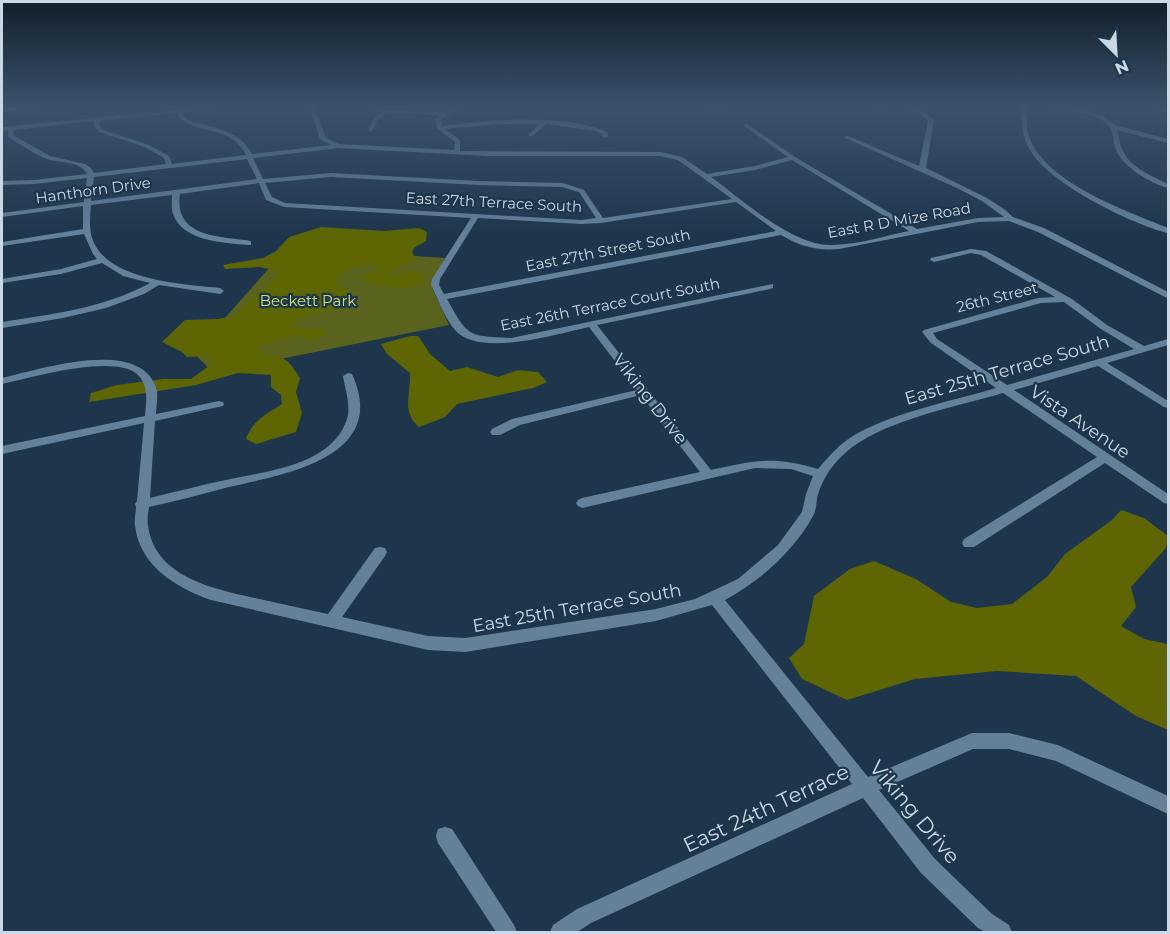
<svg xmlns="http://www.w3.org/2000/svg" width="1170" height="934" font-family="Montserrat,sans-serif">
	<rect width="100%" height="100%" fill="#1e364b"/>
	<path fill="#5a631e" d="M287,248L445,258L432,282V288L449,325L275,360L211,371L194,353Z"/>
	<path fill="#5d6602" d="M321,227L384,231L419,228L427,232L426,241L415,247L412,252L417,260L388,273L394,276L412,270L424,275L425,281C407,295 381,285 361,280V276L373,272L378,267L373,264C358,266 345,269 336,280L339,286L349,290L351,298C344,303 338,308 330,310C316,314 300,313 292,327L306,329L322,328L327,332C318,341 310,341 298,335L259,347L265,356C286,355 289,361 300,378L296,392L302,413L296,432L256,444L246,439C252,421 266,414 282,404L281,395L271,387V375L238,373L196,385L89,402L91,393L117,385L163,379H191L213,363L206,356L187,357L182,352L162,342L185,320L218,319L234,316L277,277V271L260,267L225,269L223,265L263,258L276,251L289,237Z
		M410,336H418L430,354L450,371L467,367L498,377L518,370L538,372L547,382L533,388L457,404L445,417L419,427C401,412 411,393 410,373L387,354L381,344Z
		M1121,510L1144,518L1168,536L1166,548L1131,587L1136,607L1121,626L1144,639L1168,644V730L1136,716L1076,676L997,671L915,679L847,700L802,679L789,658L804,644L814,596L850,569L874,561L916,579L951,602L977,608L1012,604L1047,577L1065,554L1112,520Z"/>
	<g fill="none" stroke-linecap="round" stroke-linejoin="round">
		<path fill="#65819a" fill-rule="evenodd" d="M216,106H231L184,112V116L188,120C212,127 240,130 252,154L331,145L320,139L309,106H314L326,138L339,144L454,150L455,142L437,128L435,119L439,116C424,115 387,109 378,120C375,124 375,128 371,132L368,130L374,118L382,112L362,106H370L387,110L442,112L456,106H462L441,119L442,126C488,120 564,113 607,132L608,137L603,138L602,134L595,131L546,124L533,136H529V134L539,124H499L445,129L460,140V151L660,152L682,157L707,174L755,166L788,157L744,126L746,123L795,157L917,229L978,218L1004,217L982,201L959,189L843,137L848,136L919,166L928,120L920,114L902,106C914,105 925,112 934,120L926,168L987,198L1004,209L1013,217L1044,228L1168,292V298L1165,297L1038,232L1009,221L978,222L839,249C817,251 799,246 781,235L447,299C468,337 468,336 511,338L773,284V288L770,289L597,325L711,470C754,460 774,456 818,469C827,458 836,448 847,440C884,414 953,401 996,388L931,343L922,332L924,330L1038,298L1055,297L981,255L971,253L934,262L930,260L931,258L971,249L986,251L1072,299L1107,325L1144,346L1168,339V345L1107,363L1168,401V408L1164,407L1098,366L1014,390L1168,494V504L1164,503L1105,463L974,547H964L962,543L964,539L1097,457L1003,393C956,407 878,421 843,455C831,466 823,479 818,494C816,501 817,509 813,516C793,552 761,580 725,600L868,777L972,733H1009L1058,745L1168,796V814L1056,761L1009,749H973L879,790L935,859L992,914L1009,925L1012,932H985L978,928L921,873L863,798L591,923L577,932H550L553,925L577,909L852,784L712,605L656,621L465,652L428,650L211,600C177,588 139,566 135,525C134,520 136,512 136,507L135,504L137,501L144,423L2,454V446L145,416C146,402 149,388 139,376C118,352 30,378 2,384V378C39,370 143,335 157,391C158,398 156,407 156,414L219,401L223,402L224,404L223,406L155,421L150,498C175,492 201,485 226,480C266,471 329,466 346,422C352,407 345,390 343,376L348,373L352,374C391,459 281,475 225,488C200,495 175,501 149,507C148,513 147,520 148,525C154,577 214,589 255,598C279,603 303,609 328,614L375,548L380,547L385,548L387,552L385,556L342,617L428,636L465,638L656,609L695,599L738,579L778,545L802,512L806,494L813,476L791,469L755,468L582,508L578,506L576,503L578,500L582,498L700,472L641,395L520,425L500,435H492L490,432L492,429L512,419L637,390L589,327C557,334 479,358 455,330C444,317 438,299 431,285L432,279L471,218L284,207L266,200L259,183L180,194C179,200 179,207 181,213C190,239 230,237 251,241V245H248C224,243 182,241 173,214C171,208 172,201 172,195L91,205C90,216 89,228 92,238C106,281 183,284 220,288L224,291L220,294L159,285L144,294L106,308L63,318L2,328V322C53,314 104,308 150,283L123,276L102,263L61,274L2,283V279L61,269L97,259L93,254L84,234L2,246V242L83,229V206L2,217V213L84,202L87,178L34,184L2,185V181L34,180L87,174C81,161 59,163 47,159C34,154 20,144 8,137V130L2,131V127ZM178,113V116C196,136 231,124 246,155L172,164L169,156L149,145L103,130L99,125L100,121ZM94,121L93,125L99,132L145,147L164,158L166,164L94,173L91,168L85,164L50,156L13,135L14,130ZM338,148L487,156H660L678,160L732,199L603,218L584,190L563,183L478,181L331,173L263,179L253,158ZM247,159L257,179L91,201L94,177ZM792,160L909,231C884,236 857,245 831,245C791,245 743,200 711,177L755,170ZM331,177L478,185L562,187L579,192L596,218L581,220L285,203L272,197L265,183ZM736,202L776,231L444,294L439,285L440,279L478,218L581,224L601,223ZM1064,302L1101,329L1134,349L1007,385L937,339L933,333L1041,303Z
			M699,106H731L712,111Z
			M884,106H897L877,110L874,108Z
			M1022,106H1027C1027,114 1026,122 1027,129C1036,180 1127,211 1168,228V233C1133,225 1048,183 1030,150C1022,136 1021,122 1022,106Z
			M1048,106H1060L1086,110L1103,116L1115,125L1168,139V143L1117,130C1119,136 1119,143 1122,149C1129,167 1152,176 1168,184V188C1150,183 1124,168 1116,150C1112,141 1115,131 1107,124C1090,109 1066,114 1048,106Z
			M1150,106H1157L1168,109V113Z
			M445,827L452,829L514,925L517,932H496L438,843L436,836L438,829Z"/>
		<path fill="#9fccf5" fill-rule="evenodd" d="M28,106H49L2,112V108Z"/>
	</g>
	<linearGradient id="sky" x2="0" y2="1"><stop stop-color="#101e29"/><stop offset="0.45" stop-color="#3b526c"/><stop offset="1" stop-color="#3b526c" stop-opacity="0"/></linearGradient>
	<rect width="1170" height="236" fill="url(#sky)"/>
	<g text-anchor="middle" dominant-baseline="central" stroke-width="4.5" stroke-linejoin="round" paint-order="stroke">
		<g font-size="15" fill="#cad8e5" stroke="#1e364b">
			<text transform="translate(93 190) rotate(-8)">Hanthorn Drive</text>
			<text transform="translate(494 202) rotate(3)">East 27th Terrace South</text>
			<text transform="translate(899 220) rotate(-10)">East R D Mize Road</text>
			<text transform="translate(608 250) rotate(-11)">East 27th Street South</text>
			<text transform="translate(997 297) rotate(-14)">26th Street</text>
			<text transform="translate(610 304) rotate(-11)">East 26th Terrace Court South</text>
		</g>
		<g font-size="15" fill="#d0e06e" stroke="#1e364b">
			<text x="308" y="300">Beckett Park</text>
		</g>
		<g font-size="18" fill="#cad8e5" stroke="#1e364b">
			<text transform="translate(1007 370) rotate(-16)">East 25th Terrace South</text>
			<text transform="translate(650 399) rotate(52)">Viking Drive</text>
			<text transform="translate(1080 422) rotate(34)">Vista Avenue</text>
			<text transform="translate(577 608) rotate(-10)">East 25th Terrace South</text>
		</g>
		<g font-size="21" fill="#cad8e5" stroke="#1e364b">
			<text transform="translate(766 808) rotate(-25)">East 24th Terrace</text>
			<text transform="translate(915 812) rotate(50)">Viking Drive</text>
		</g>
	</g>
	<rect width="1170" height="934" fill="none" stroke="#cad8e5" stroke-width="6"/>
	<g transform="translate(1116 54) rotate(156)" stroke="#1e364b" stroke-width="4.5" paint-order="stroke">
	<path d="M0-4.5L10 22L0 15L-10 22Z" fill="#cad8e5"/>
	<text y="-9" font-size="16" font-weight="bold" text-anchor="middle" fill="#cad8e5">N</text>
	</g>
</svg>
